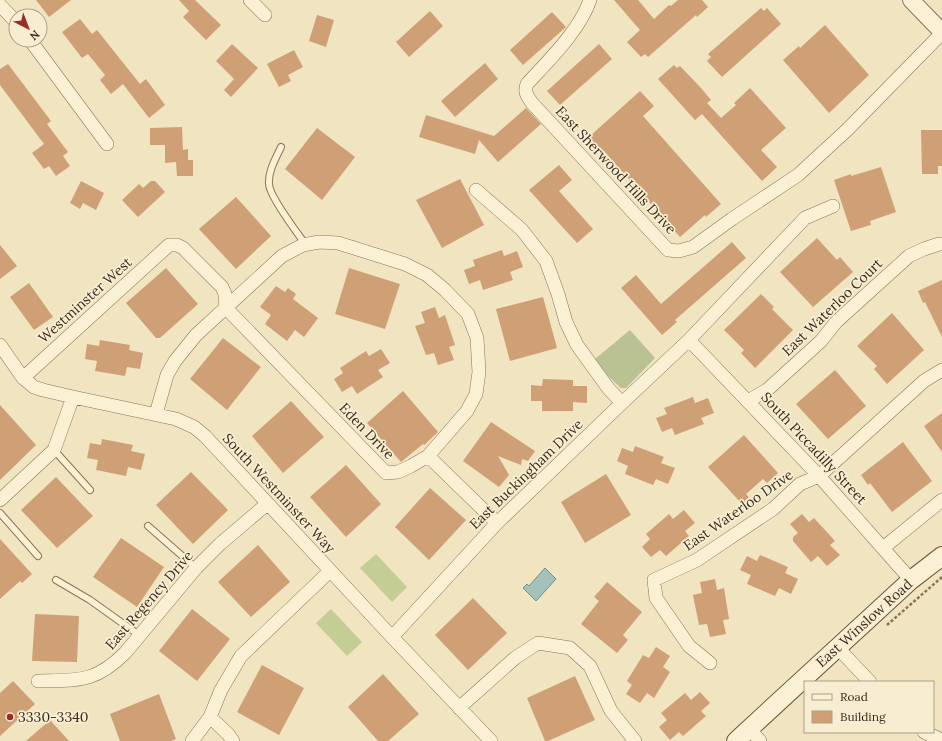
<svg xmlns="http://www.w3.org/2000/svg" width="942" height="741" font-family="Lora,serif">
	<rect width="100%" height="100%" fill="#f0e4c1"/>
	<path fill="#c4ce94" d="M376,554L407,587L392,602L360,568Z
		M331,609L362,642L347,656L316,623Z"/>
	<path fill="#bac294" d="M630,330L655,358L626,388H621L608,376L595,359Z"/>
	<path fill="#a4c2bb" stroke="#6a9089" d="M545,568L556,579L536,601L523,588L527,584L529,586Z"/>
	<path fill="#cfa075" d="M36,0H71L49,17Z
		M179,0H195L221,25L206,40L183,17L189,11Z
		M614,0H638L654,19L669,5L671,6L678,0H702L708,7L697,17L696,15L648,57L645,54L641,57L627,42L640,30Z
		M761,8L764,11L767,8L781,24L722,77L707,61L711,57L708,54Z
		M430,11L443,26L409,57L396,42Z
		M552,12L566,27L523,65L510,50Z
		M317,15L334,20L326,47L309,41Z
		M80,19L92,34L97,30L140,84L146,79L165,105L149,118L123,84L111,94L100,80L105,75L88,54L82,58L62,32Z
		M825,25L869,75L829,113L783,60L799,46L800,48Z
		M232,44L258,68L231,97L224,90L234,79L216,61Z
		M599,44L612,59L560,105L547,91Z
		M294,50L303,67L288,75L291,81L279,87L267,64Z
		M485,63L498,79L455,117L441,101Z
		M8,64L51,121L47,124L68,152L63,156L70,166L56,176L49,166L44,169L32,153L44,144L0,85V69Z
		M674,65L677,68L680,66L701,88L711,100L707,103L721,118L736,105L734,103L750,88L786,128L761,150L777,167L762,181L702,114L695,120L658,79Z
		M640,91L654,106L643,116L721,204L706,217L705,215L680,237L604,151L602,152L589,137Z
		M526,108L541,124L498,162L479,140L475,154L419,137L426,115L494,136Z
		M182,127L183,150L188,149V160H193V176H177L176,162L165,163V145H150V128Z
		M317,128L355,157L322,200L285,169Z
		M921,130H942V166H938V174H922Z
		M559,165L572,180L559,191L593,229L577,243L529,190Z
		M881,167L896,212L870,221L871,225L851,231L834,180L851,174V176Z
		M460,179L484,225L442,248L416,200Z
		M81,181L104,193L96,210L83,203L80,209L70,203Z
		M151,181H155L165,192L138,217L122,200L139,184L143,188Z
		M236,197L271,236L236,269L199,229Z
		M817,238L837,260L840,257L853,272L813,307L780,272Z
		M732,242L746,258L675,320L677,322L662,335L621,288L636,275L661,304Z
		M0,245L17,266L0,279Z
		M502,250L504,256L517,251L523,267L510,272L513,280L483,290L480,280L469,284L464,270L475,266L473,260Z
		M166,268L198,304L160,338H156L126,303Z
		M349,268L400,284L385,329L335,314Z
		M942,280V337L925,302L923,303L918,291Z
		M29,283L53,317L34,330L10,297Z
		M276,286L285,292L288,288L296,294L293,299L318,318L304,337L295,330L287,341L265,324L271,315L260,307Z
		M761,294L774,307L772,309L793,330L755,368L741,353L744,350L724,330Z
		M543,297L557,348L510,361L496,309Z
		M435,307L439,318L445,315L455,345L449,347L454,360L438,365L434,353L426,355L415,326L425,323L421,312Z
		M892,313L924,350L887,384L874,369L877,366L857,346Z
		M223,338L261,367L227,410L190,379Z
		M100,340L130,345L129,350L143,353L140,369L127,367L125,376L95,371L97,361L85,359L87,344L99,346Z
		M381,349L390,363L378,370L383,377L357,394L352,386L342,392L334,379L343,373L340,368L366,351L369,356Z
		M835,370L866,406L828,439L796,404Z
		M543,379L573,380V386H587V403L573,402V411H542V401H531V385L542,386Z
		M403,391L438,432L424,445L423,444L401,462L367,423Z
		M693,397L695,403L708,398L714,413L701,418L704,424L675,435L672,428L662,432L656,418L667,414L664,408Z
		M291,401L324,437L283,473L252,436Z
		M0,405L36,445L0,480Z
		M942,413V452L924,426Z
		M491,422L535,451L528,461L522,459L521,465L498,456L509,475L499,487L463,461Z
		M744,435L778,473L767,483L763,479L746,494L749,497L742,504L708,467Z
		M102,439L133,445L131,451L145,454L141,470L128,467L126,476L96,470L98,460L87,458L90,443L101,445Z
		M903,442L932,481L892,512L870,483L868,485L861,475Z
		M635,446L664,457L661,463L675,468L668,484L656,479L653,485L625,474L628,466L617,461L622,448L633,452Z
		M346,465L381,504L346,537L310,497Z
		M191,472L228,510L193,544L156,505Z
		M606,474L631,515L585,543L561,502Z
		M56,477L93,516L57,548L21,510Z
		M430,488L466,520L429,560L395,527Z
		M684,510L695,523L685,531L689,536L666,556L660,550L651,557L642,547L650,539L646,534L669,514L673,519Z
		M802,514L809,522L814,518L835,541L830,545L840,555L827,566L818,556L811,562L793,541V537L798,533L790,524Z
		M121,538L164,567L137,607L93,577Z
		M0,539L32,574L22,583L20,581L0,599Z
		M258,545L290,582L251,617L218,582Z
		M760,555L788,567L785,573L798,579L791,594L779,588L775,596L747,584L751,575L740,570L747,556L757,561Z
		M715,579L717,590L724,588L729,619L723,620L726,634L710,637L707,624L699,625L693,595L702,593L700,582Z
		M607,582L642,612L623,635L628,640L617,653L581,624L599,601L594,597Z
		M473,598L507,633L468,670L435,635Z
		M192,609L230,639L197,681L159,651Z
		M35,614L79,616L77,662L32,661Z
		M656,647L670,656L663,667L670,672L654,698L647,693L640,703L626,694L632,685L627,681L643,655L649,658Z
		M262,665L304,688L279,735L237,712Z
		M383,674L419,714L388,741H378L348,707Z
		M575,676L595,720L548,741H545L527,698Z
		M13,681L35,704L0,736V693Z
		M700,692L710,703L701,711L706,716L683,736L679,732L670,740L659,727L667,720L661,713L685,693L691,700Z
		M159,694L176,739L171,741H120L110,714Z
		M50,720L69,741H26Z"/>
	<g fill="none" stroke-linecap="round" stroke-linejoin="round">
		<defs>
			<path id="service" d="M281,147C276,158 268,171 269,184C269,196 298,234 306,245
				M54,450L90,490
				M0,513L38,556
				M148,526L196,568
				M56,580L90,600L139,635"/>
			<path id="minor" d="M250,0L265,15
				M590,0C580,30 548,61 527,84C524,92 527,96 532,103L668,250L679,251L693,247L732,219L798,175L848,129L942,33
				M0,5L16,22
				M30,40L107,144
				M476,190L522,230L546,261L558,294L566,322L577,345L608,388L622,403
				M689,340L819,476L911,580
				M0,345L23,378L34,387L43,390L73,397L176,419L194,427L205,436L392,637L491,741
				M23,378L169,245H177L183,248L222,287L225,294L226,308
				M748,401L767,390L821,341L836,322L909,256L924,249L939,244H942
				M156,414L167,375L175,361L196,335L282,256L303,245L319,242L338,243L405,264L427,275L445,290L468,314L477,338L479,372L476,394L467,411L428,456L411,466L398,472L386,473L226,308
				M428,456L497,523
				M0,500L54,450L73,397
				M883,548L942,500
				M392,637L497,523L622,403L689,340L805,218L833,206
				M837,647L870,682
				M710,663L689,646L656,598L654,580L697,560L773,509L800,484L819,476L924,381L942,370
				M38,681C78,680 95,683 125,653L196,568L220,544L267,504
				M459,708L515,658L538,643L570,648L590,666L611,711L635,741
				M210,717L228,734L233,741
				M749,728L760,741
				M924,732L942,740
				M192,741L210,717L221,690L241,656L330,571"/>
			<path id="tertiary" d="M911,0L942,32"/>
			<path id="secondary" d="M736,741L911,580L942,556"/>
		</defs>
		<use href="#service" stroke="#8a7558" stroke-width="8"/>
		<use href="#minor" stroke="#8a7558" stroke-width="14"/>
		<use href="#tertiary" stroke="#8a7558" stroke-width="18"/>
		<use href="#secondary" stroke="#6b563b" stroke-width="20"/>
		<path stroke="#8a7558" stroke-width="2.5" stroke-dasharray="3 2" stroke-linecap="butt" d="M887,625L942,577"/>
		<use href="#service" stroke="#faf1d4" stroke-width="6"/>
		<use href="#minor" stroke="#faf1d4" stroke-width="13"/>
		<use href="#tertiary" stroke="#faf1d4" stroke-width="16"/>
		<use href="#secondary" stroke="#faf1d4" stroke-width="18"/>
	</g>
	<circle fill="#9b2b25" stroke="#f7eed1" stroke-width="1.5" cx="10" cy="717" r="4"/>
	<g text-anchor="middle" dominant-baseline="central" stroke-width="3.5" stroke-linejoin="round" paint-order="stroke">
		<g font-size="14" fill="#392c1d" stroke="#f7eed1">
			<text transform="translate(616 170) rotate(47)">East Sherwood Hills Drive</text>
			<text transform="translate(85 300) rotate(-42)">Westminster West</text>
			<text transform="translate(832 307) rotate(-44)">East Waterloo Court</text>
			<text transform="translate(367 431) rotate(46)">Eden Drive</text>
			<text transform="translate(814 448) rotate(47)">South Piccadilly Street</text>
			<text transform="translate(526 474) rotate(-44)">East Buckingham Drive</text>
			<text transform="translate(279 493) rotate(47)">South Westminster Way</text>
			<text transform="translate(738 510) rotate(-35)">East Waterloo Drive</text>
			<text transform="translate(149 600) rotate(-49)">East Regency Drive</text>
			<text transform="translate(864 623) rotate(-42)">East Winslow Road</text>
		</g>
		<g font-size="14" fill="#392c1d" stroke="#f7eed1" text-anchor="start">
			<text x="18" y="717">3330-3340</text>
		</g>
	</g>
	<rect x="804" y="681" width="130" height="52" fill="#f7eed1" stroke="#aba089"/>
	<rect x="812" y="694" width="20" height="6" fill="#faf1d4" stroke="#aba089"/>
	<text x="840" y="701" font-size="12" fill="#392c1d">Road</text>
	<rect x="812" y="711" width="20" height="12" fill="#cfa075" stroke="#aba089"/>
	<text x="840" y="721" font-size="12" fill="#392c1d">Building</text>
	<g transform="translate(28 28) rotate(138)"><circle r="19" fill="#f7eed1" stroke="#aba089"/>
	<path d="M0-3L7 15L0 10L-7 15Z" fill="#9b2b25"/>
	<text y="-6" font-size="11" font-weight="bold" text-anchor="middle" fill="#392c1d">N</text>
	</g>
</svg>
